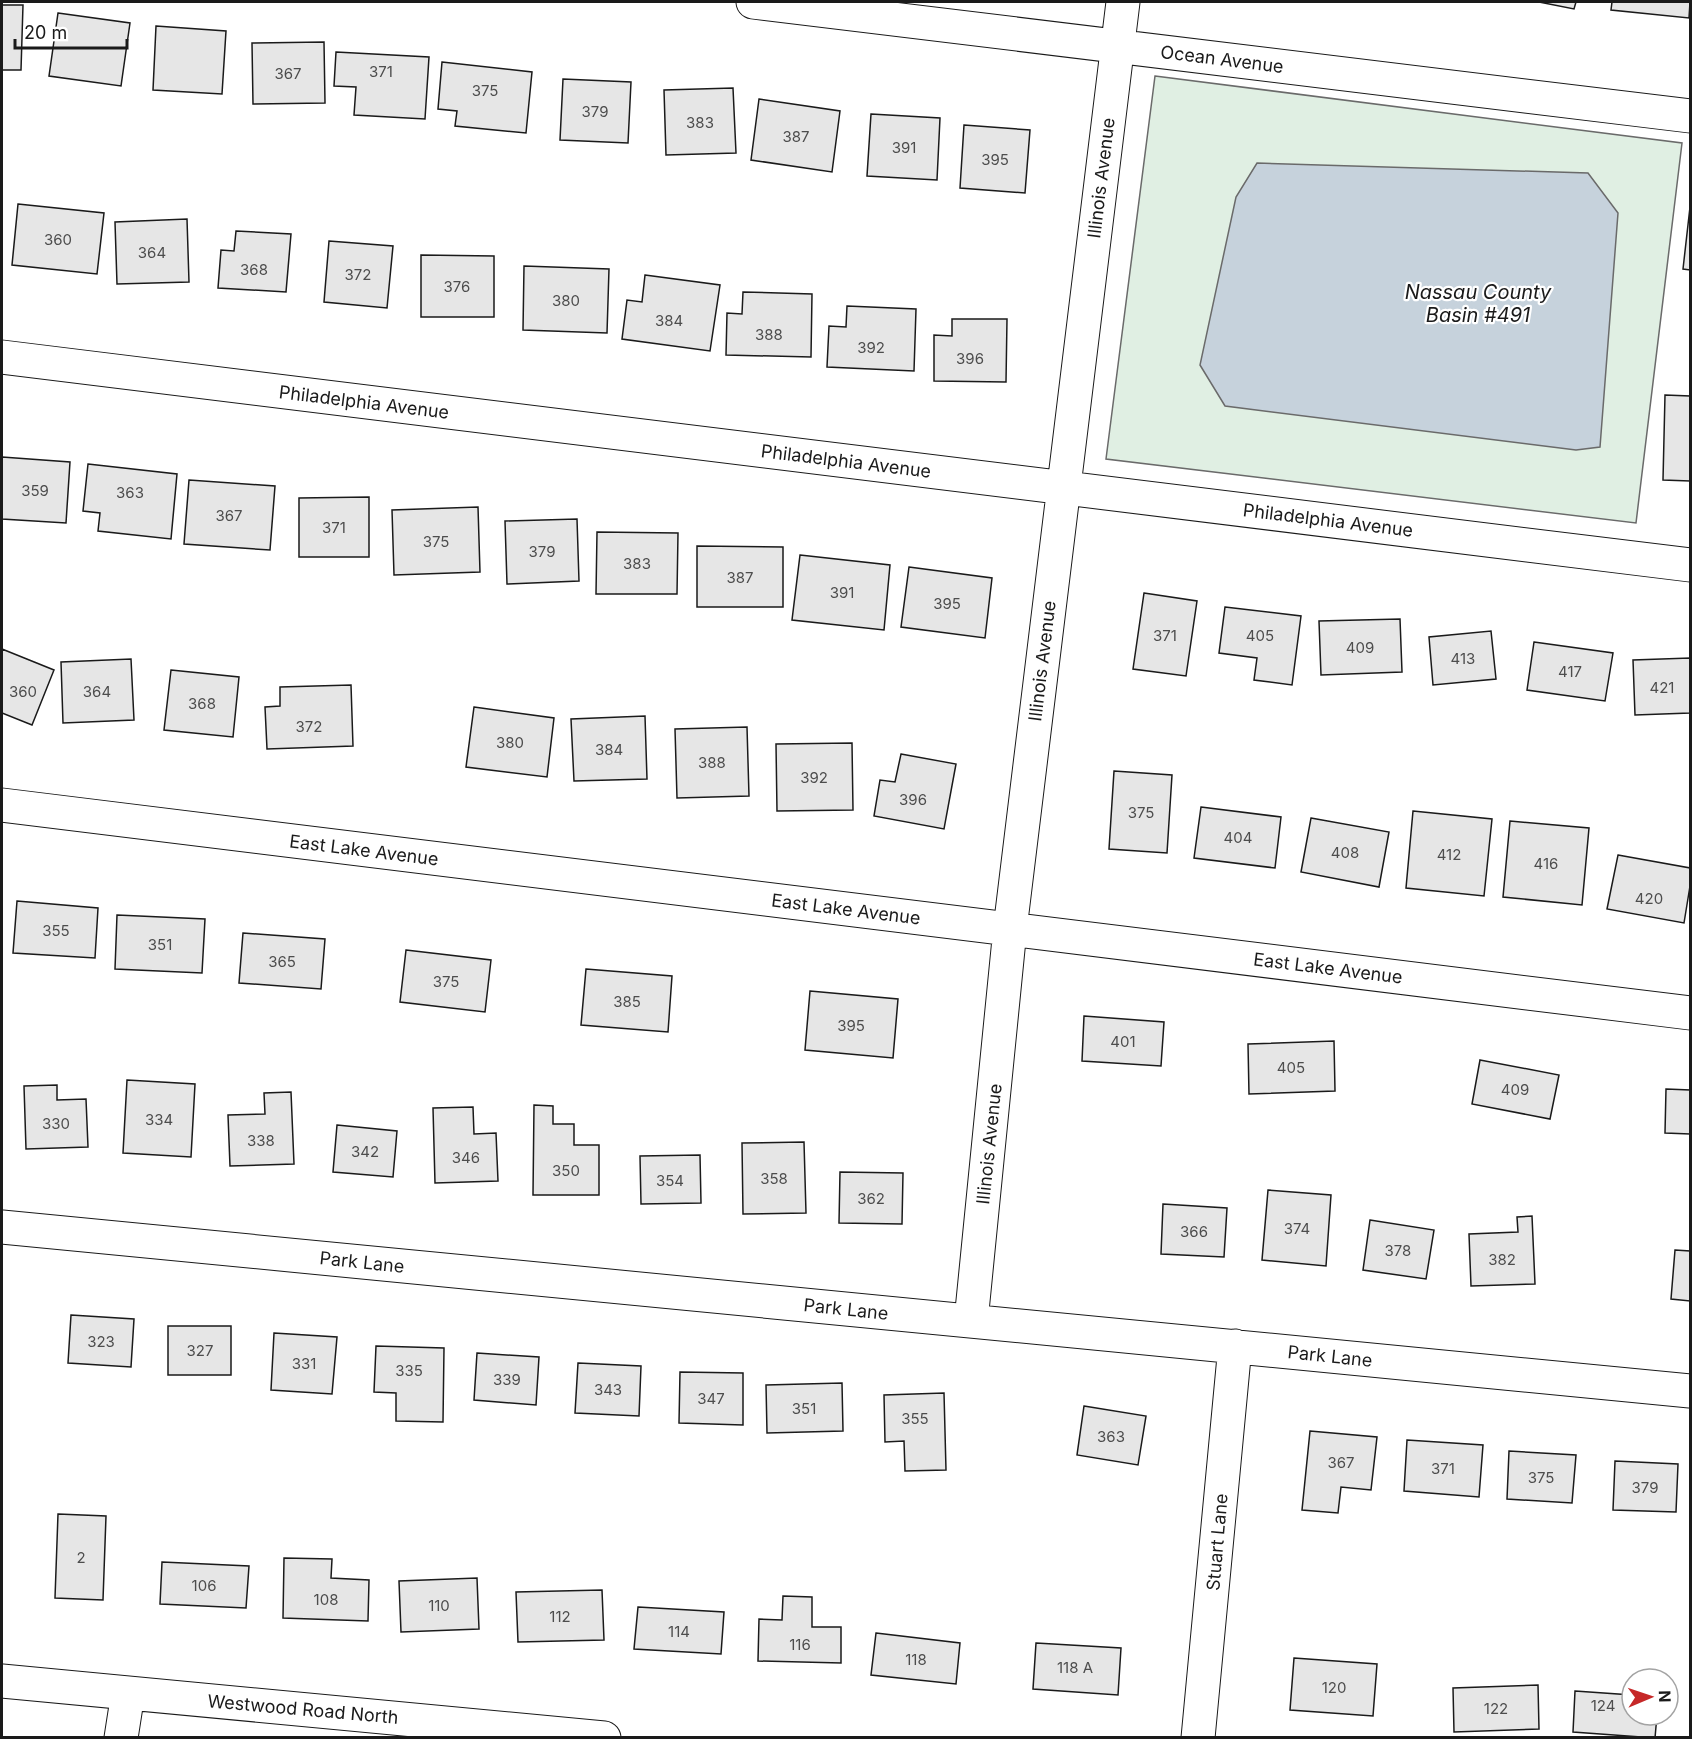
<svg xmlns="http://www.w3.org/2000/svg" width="1692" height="1739" font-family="Inter,sans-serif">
	<rect width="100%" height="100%" fill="#fff"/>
	<path fill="#e0efe3" stroke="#6a6a6a" stroke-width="1.5" d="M1155,76L1682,143L1636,523L1106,459Z"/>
	<path fill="#c6d2dc" stroke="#6a6a6a" stroke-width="1.5" d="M1257,163L1588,173L1618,213L1600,447L1576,450L1225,406L1200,365L1236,197Z"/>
	<path fill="#e6e6e6" stroke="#1a1a1a" stroke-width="1.5" d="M1539,2H1576L1574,9Z
		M1612,2H1690L1689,18L1611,10Z
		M2,5H23L21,70H2Z
		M58,13L130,23L121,86L49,76Z
		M156,26L226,31L222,94L153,90Z
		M324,42L325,103L253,104L252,43Z
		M336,52L429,57L425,119L354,115L356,87L334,86Z
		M442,62L532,72L526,133L455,126L457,111L438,109Z
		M563,79L631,82L628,143L560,140Z
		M733,88L736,153L666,155L664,90Z
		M759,99L840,111L832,172L751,160Z
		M871,114L940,118L937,180L867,176Z
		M964,125L1030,130L1025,193L960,188Z
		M18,204L104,213L97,274L12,265Z
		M1690,207V270L1683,269Z
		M187,219L189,282L117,284L115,222Z
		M236,231L291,234L286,292L218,288L221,250L234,251Z
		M329,241L393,246L387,308L324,302Z
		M421,255L494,256V317H421Z
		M524,266L609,269L607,333L523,330Z
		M645,275L720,285L710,351L622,339L627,300L642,302Z
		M743,292L812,294L811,357L726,355L727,313L742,314Z
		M847,306L916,309L914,371L827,367L829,326L846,327Z
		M952,319H1007L1006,382L934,381V335L952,336Z
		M1665,395L1690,396V481L1663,480Z
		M2,457L70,462L66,523L2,519Z
		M88,464L177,474L171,539L98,531L100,513L83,511Z
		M189,480L275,486L270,550L184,544Z
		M369,497V557H299V498Z
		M478,507L480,572L394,575L392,510Z
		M577,519L579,581L507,584L505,521Z
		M597,532L678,533L677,594H596Z
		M697,546L783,547V607H697Z
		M800,555L890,565L884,630L792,620Z
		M909,567L992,578L985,638L901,627Z
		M1144,593L1197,601L1186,676L1133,669Z
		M1225,607L1301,616L1292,685L1254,680L1257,658L1219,653Z
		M1400,619L1402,672L1321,675L1319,621Z
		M1491,631L1496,679L1433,685L1429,637Z
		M1534,642L1613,653L1605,701L1527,690Z
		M2,649L54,670L32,725L2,713Z
		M1690,658V713L1635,715L1633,660Z
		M131,659L134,720L63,723L61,662Z
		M171,670L239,677L233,737L164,730Z
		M351,685L353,746L267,749L265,707L280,706V687Z
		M474,707L554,718L547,777L466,767Z
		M645,716L647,779L574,781L571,719Z
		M747,727L749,796L677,798L675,729Z
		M852,743L853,810L777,811L776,744Z
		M901,754L956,764L944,829L874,816L880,780L895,782Z
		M1114,771L1172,775L1167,853L1109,849Z
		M1201,807L1281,817L1275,868L1194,858Z
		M1413,811L1492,819L1484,896L1406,888Z
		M1311,818L1389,832L1379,887L1301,872Z
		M1510,821L1589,828L1582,905L1503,897Z
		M1618,855L1690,868V886L1684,923L1607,909Z
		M17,901L98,908L95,958L13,953Z
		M117,915L205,919L202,973L115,969Z
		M243,933L325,939L321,989L239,983Z
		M406,950L491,960L485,1012L400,1002Z
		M586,969L672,976L668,1032L581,1025Z
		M810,991L898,999L893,1058L805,1050Z
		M1084,1016L1164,1022L1161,1066L1082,1061Z
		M1334,1041L1335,1091L1249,1094L1248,1044Z
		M1480,1060L1559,1075L1550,1119L1472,1104Z
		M127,1080L195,1084L191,1157L123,1153Z
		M57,1085V1100L86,1099L88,1147L26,1149L24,1086Z
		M1666,1089L1690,1090V1134L1665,1133Z
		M291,1092L294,1164L230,1166L228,1115L265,1114L264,1093Z
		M534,1105L553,1106V1124H574V1145H599V1195H533Z
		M473,1107L474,1134L496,1133L498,1181L435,1183L433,1108Z
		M337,1125L397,1131L393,1177L333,1172Z
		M804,1142L806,1213L743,1214L742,1143Z
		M700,1155L701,1203L641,1204L640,1156Z
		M840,1172L903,1173L902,1224L839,1223Z
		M1268,1190L1331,1195L1326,1266L1262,1260Z
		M1163,1204L1227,1208L1224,1257L1161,1254Z
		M1532,1216L1535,1284L1471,1286L1469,1234L1518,1232L1517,1217Z
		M1370,1220L1434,1230L1426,1279L1363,1270Z
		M1675,1250L1690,1251V1301L1671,1299Z
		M71,1315L134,1319L131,1367L68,1363Z
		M168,1326H231V1375H168Z
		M274,1333L337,1337L332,1394L271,1390Z
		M376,1346L444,1348L443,1422L396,1421V1393L374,1392Z
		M477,1353L539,1357L536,1405L474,1400Z
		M578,1363L641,1366L639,1416L575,1413Z
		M680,1372L743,1373V1425L679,1423Z
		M842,1383L843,1431L767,1433L766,1385Z
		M944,1393L946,1470L905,1471L904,1441L885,1442L884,1395Z
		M1084,1406L1146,1416L1138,1465L1077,1455Z
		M1310,1431L1377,1437L1371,1490L1341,1487L1338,1513L1302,1510Z
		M1407,1440L1483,1445L1479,1497L1404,1491Z
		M1509,1451L1576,1455L1572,1503L1507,1499Z
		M1615,1461L1678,1464L1676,1512L1613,1510Z
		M58,1514L106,1516L103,1600L55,1598Z
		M284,1558L332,1559L331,1578L369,1580L368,1621L283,1618Z
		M162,1562L249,1566L246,1608L160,1604Z
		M477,1578L479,1629L401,1632L399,1581Z
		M602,1590L604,1640L518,1642L516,1592Z
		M783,1596L812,1597V1627H841V1663L758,1661L759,1619L782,1620Z
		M638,1607L724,1612L721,1654L634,1649Z
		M876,1633L960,1643L956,1684L871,1675Z
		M1036,1643L1121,1648L1118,1695L1033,1689Z
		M1294,1658L1377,1664L1373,1716L1290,1710Z
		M1538,1685L1539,1729L1454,1732L1453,1688Z
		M1575,1691L1632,1695V1715H1657L1655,1738L1573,1732Z"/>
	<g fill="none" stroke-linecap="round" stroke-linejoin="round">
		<defs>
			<path id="minor" d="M753,2L1690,116
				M2,357L1690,565
				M2,805L1690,1013
				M2,1227L1690,1391
				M971,1321L1010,929L1123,2
				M2,1681L604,1738
				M121,1738L128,1693
				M1198,1738L1235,1346"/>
		</defs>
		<use href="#minor" stroke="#1a1a1a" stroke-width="35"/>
		<use href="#minor" stroke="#fff" stroke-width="33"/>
	</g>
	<g text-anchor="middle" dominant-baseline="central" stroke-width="4.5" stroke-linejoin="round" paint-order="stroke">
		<g font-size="15" fill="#4d4d4d">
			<text x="381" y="71">371</text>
			<text x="288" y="73">367</text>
			<text x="485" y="90">375</text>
			<text x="595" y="111">379</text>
			<text x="700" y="122">383</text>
			<text x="796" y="136">387</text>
			<text x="904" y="147">391</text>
			<text x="995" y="159">395</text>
			<text x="58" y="239">360</text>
			<text x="152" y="252">364</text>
			<text x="254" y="269">368</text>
			<text x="358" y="274">372</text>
			<text x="457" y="286">376</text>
			<text x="566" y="300">380</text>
			<text x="669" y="320">384</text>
			<text x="769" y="334">388</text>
			<text x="871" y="347">392</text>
			<text x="970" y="358">396</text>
			<text x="35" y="490">359</text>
			<text x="130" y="492">363</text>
			<text x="229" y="515">367</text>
			<text x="334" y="527">371</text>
			<text x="436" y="541">375</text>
			<text x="542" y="551">379</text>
			<text x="637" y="563">383</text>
			<text x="740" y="577">387</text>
			<text x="842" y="592">391</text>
			<text x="947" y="603">395</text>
			<text x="1165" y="635">371</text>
			<text x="1260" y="635">405</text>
			<text x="1360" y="647">409</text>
			<text x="1463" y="658">413</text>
			<text x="1570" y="671">417</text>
			<text x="1662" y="687">421</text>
			<text x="23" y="691">360</text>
			<text x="97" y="691">364</text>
			<text x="202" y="703">368</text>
			<text x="309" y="726">372</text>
			<text x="510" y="742">380</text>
			<text x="609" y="749">384</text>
			<text x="712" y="762">388</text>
			<text x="814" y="777">392</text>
			<text x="913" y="799">396</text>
			<text x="1141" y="812">375</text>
			<text x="1238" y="837">404</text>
			<text x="1345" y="852">408</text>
			<text x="1449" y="854">412</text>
			<text x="1546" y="863">416</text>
			<text x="1649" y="898">420</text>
			<text x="56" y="930">355</text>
			<text x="160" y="944">351</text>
			<text x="282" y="961">365</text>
			<text x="446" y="981">375</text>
			<text x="627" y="1001">385</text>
			<text x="851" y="1025">395</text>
			<text x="1123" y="1041">401</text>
			<text x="1291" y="1067">405</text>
			<text x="1515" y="1089">409</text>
			<text x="159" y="1119">334</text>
			<text x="56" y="1123">330</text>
			<text x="261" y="1140">338</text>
			<text x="365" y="1151">342</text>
			<text x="466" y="1157">346</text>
			<text x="566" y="1170">350</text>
			<text x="774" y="1178">358</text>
			<text x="670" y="1180">354</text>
			<text x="871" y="1198">362</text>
			<text x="1297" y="1228">374</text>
			<text x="1194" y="1231">366</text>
			<text x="1398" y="1250">378</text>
			<text x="1502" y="1259">382</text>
			<text x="101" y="1341">323</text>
			<text x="200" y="1350">327</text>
			<text x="304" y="1363">331</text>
			<text x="409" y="1370">335</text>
			<text x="507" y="1379">339</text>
			<text x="608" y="1389">343</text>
			<text x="711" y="1398">347</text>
			<text x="804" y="1408">351</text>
			<text x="915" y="1418">355</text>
			<text x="1111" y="1436">363</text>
			<text x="1341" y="1462">367</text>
			<text x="1443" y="1468">371</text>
			<text x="1541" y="1477">375</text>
			<text x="1645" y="1487">379</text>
			<text x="81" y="1557">2</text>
			<text x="204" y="1585">106</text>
			<text x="326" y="1599">108</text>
			<text x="439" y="1605">110</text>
			<text x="560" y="1616">112</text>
			<text x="679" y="1631">114</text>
			<text x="800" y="1644">116</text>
			<text x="916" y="1659">118</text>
			<text x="1075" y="1667">118 A</text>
			<text x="1334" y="1687">120</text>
			<text x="1603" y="1705">124</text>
			<text x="1496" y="1708">122</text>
		</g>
		<g font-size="18" fill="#1a1a1a" stroke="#fff">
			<text transform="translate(1222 59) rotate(7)">Ocean Avenue</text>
			<text transform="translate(1101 178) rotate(-83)">Illinois Avenue</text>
			<text transform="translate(364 402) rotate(7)">Philadelphia Avenue</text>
			<text transform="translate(846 461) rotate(7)">Philadelphia Avenue</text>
			<text transform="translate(1328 520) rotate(7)">Philadelphia Avenue</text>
			<text transform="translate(1042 661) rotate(-83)">Illinois Avenue</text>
			<text transform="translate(364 850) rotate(7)">East Lake Avenue</text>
			<text transform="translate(846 909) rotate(7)">East Lake Avenue</text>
			<text transform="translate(1328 968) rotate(7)">East Lake Avenue</text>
			<text transform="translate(989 1144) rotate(-84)">Illinois Avenue</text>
			<text transform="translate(362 1262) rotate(6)">Park Lane</text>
			<text transform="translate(846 1309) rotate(6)">Park Lane</text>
			<text transform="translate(1330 1356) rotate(6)">Park Lane</text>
			<text transform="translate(1217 1542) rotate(-85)">Stuart Lane</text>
			<text transform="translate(303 1709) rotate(5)">Westwood Road North</text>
		</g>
		<g font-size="20" font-style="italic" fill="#1a1a1a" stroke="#fff">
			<text x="1478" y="292">Nassau County<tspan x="1478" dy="23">Basin #491</tspan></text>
		</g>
	</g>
	<rect width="1692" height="1739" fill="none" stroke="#1a1a1a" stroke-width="6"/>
	<g transform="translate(1650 1697) rotate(88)"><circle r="28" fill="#ffffff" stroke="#a3a3a3" stroke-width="1.5"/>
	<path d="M0-4.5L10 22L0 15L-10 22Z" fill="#c62828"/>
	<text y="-9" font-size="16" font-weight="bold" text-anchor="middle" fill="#1a1a1a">N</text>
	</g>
	<path d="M15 39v9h112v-9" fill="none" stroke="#1a1a1a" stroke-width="3"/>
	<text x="24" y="39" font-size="18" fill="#1a1a1a" stroke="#ffffff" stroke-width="4.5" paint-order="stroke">20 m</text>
</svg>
